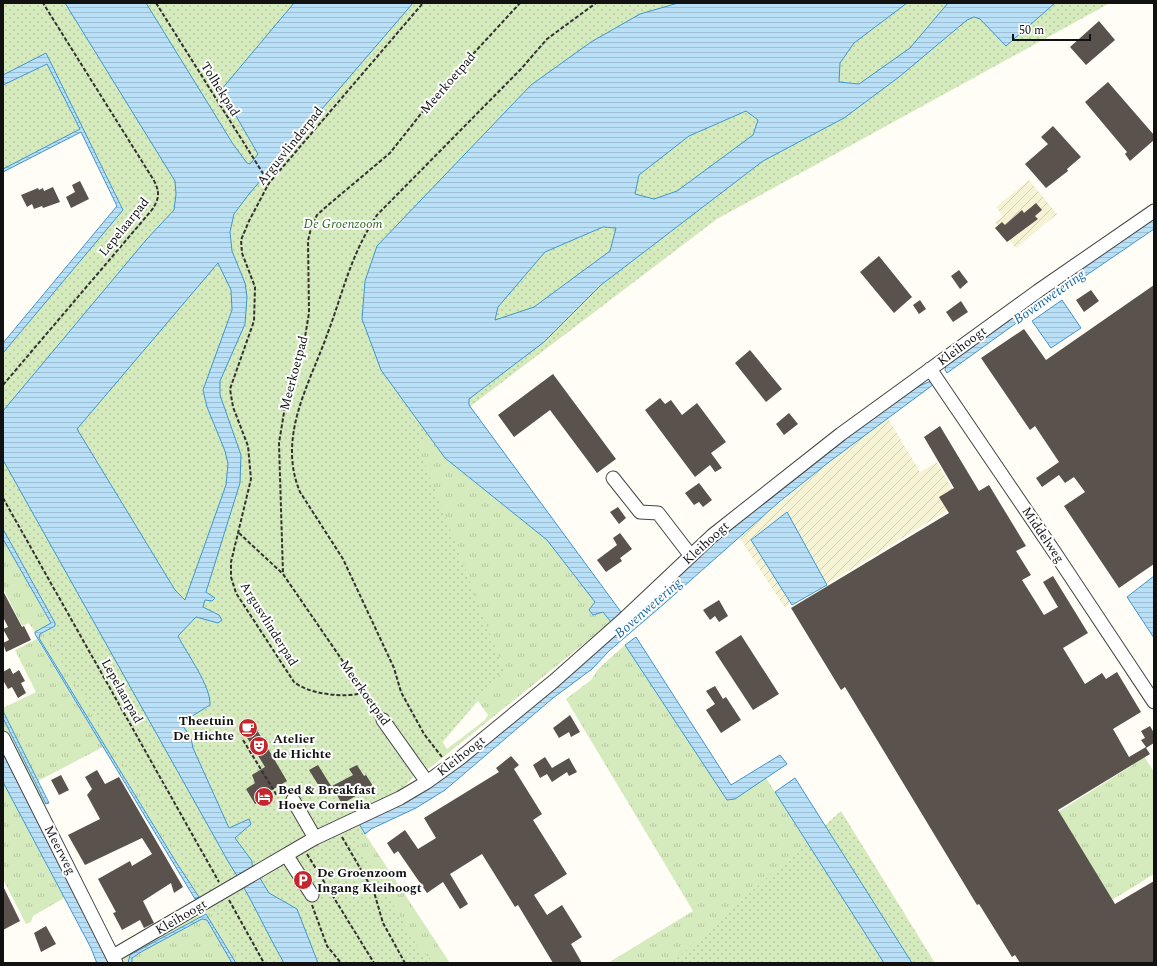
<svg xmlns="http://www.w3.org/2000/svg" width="1157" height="966" font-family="Spectral,serif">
	<defs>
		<pattern id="farmland-furrows" width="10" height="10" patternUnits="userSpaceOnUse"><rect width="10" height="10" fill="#f6f3d4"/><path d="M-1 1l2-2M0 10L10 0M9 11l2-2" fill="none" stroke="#d2cfb5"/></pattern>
		<pattern id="grass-tufts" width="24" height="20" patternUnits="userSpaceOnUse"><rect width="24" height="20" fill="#d5ebbd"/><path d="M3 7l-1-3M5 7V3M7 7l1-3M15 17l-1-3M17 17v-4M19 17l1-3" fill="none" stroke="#b6c8a1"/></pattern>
		<pattern id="park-dots" width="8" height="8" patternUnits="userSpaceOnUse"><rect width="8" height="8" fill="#d5ebbd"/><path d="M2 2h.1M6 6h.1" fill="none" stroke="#b6c8a1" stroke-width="1.8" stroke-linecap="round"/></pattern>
		<pattern id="water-rules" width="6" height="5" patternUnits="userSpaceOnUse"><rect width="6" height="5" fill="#b9e0f7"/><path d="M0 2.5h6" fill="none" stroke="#9ebfd3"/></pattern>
	</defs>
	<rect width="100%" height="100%" fill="#fffdf5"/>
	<path fill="url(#farmland-furrows)" d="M1029,180L1057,214L1016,248L995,222L1003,216L996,207Z
		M888,418L920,472L937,462L960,503L827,584L787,512L751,540L791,603L785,608L739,537L829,462Z"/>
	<path fill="url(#grass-tufts)" fill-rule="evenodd" d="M640,14L445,458L547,540L611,622L426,771L413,753L282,456ZM441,649L488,715L485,720L447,749L440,738Z
		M3,502L215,880L198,904L195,899L199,897L176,862L39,638L40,634L55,626Z
		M3,539L51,623L35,632L29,623L22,626L3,588Z
		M37,639L103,747L38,781L3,711V708L36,692L15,650Z
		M625,645L727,800L735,799L766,778L884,963H608L693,911L566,699L591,680L599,668Z
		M3,718L46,804L41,805L3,731Z
		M1144,756L1154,772V874L1112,900L1058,812L1133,765L1132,763Z
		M3,782L64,898L33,916L31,922L26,924L3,879Z
		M358,822L365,834L450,963H379L308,851Z
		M222,898L261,963H236L206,914L136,952L129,957L128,963H123L124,957Z
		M201,919L207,920L232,963H132V958L141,952Z"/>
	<path fill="url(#park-dots)" d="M3,3H1110L717,219L418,446L504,670L357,843L419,949L436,963H242L43,631L53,624L3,534V348L122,207L83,129L3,171Z
		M841,811L935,963H672Z"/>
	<path fill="url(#water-rules)" stroke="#3f96cf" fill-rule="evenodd" d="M65,3H146L233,144L247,163L250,164L258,154L221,90L294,3H413L249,194L234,214L230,232L232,251L245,283L247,297L245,324L220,381V395L241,455L240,483L206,592L215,598L212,601L205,600L203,607L219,615L222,620L218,623L196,617L178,636C187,654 211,686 210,705L181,723L191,738L193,748L229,828L249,819L251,824L235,838L252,861V865L269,893L297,909L318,963H284C265,930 250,895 229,863L3,460V411L146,240L174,210L176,194L175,181ZM218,263L231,290L232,310L203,390L207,407L225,451L228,464L226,485L185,600L175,590L77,429Z
		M678,3H907L854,43L840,63L839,82L859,84L910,48L948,3H1055L1006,46L980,19L974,17L967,20L899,77L844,118L763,161L601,285L544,342L469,399V405L621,612L611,622L603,612L593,615L589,610L595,602L547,540L445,458L381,370L362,319L365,281L377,246L531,85L591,42L640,14ZM746,111L758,120L753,135L677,191L654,199L635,194L639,175L689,136ZM603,227L616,228L610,251L534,307L495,320L498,307L545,252Z
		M46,53L123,210L3,353V343L117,206L81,132L3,172V169L80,129L47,64L3,85V75Z
		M1154,215V229L1015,324L947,373L945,370L946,365Z
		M1062,300L1081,328L1051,348L1032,321Z
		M931,381L934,384L829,462L779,502L665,603L609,651L592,669L553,698L445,790L416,808L371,829L365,834L358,822L403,802L817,458L919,386Z
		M787,512L827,585L792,605L751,540Z
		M3,529L55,623V626L40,634L39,638L176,862L199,897L195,899L35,634V632L51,623L3,539Z
		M1154,576V638L1127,597Z
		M636,637L731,785L780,755L787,764L735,799L727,800L625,645Z
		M3,711L49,803L46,804L3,718Z
		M3,753L109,963H97L96,961L91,948L3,782Z
		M795,778L912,963H884L775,792Z
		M206,914L236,963H232L207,920L202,919L141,952L132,958V963H128L130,955Z"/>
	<path fill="#5a524d" d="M1099,21L1115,40L1086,65L1070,47Z
		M1108,82L1154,135V140L1130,161L1125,154L1127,152L1085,102Z
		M1053,126L1081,157L1067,169L1068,171L1046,188L1025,164L1048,144L1041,137Z
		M80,181L89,199L71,208L66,197L75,192L72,185Z
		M53,187L60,202L43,208L42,206L34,209L32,204L27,207L21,195L38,188L39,190L43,188L44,191Z
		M1036,203L1042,210L1035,216L1038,219L1007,242L995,228L1002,222L1005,225L1022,210L1024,213Z
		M879,256L912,297L894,313L860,272Z
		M959,270L968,282L960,289L951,276Z
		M1154,285V564L1119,588L1064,506L1085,492L1074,477L1065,483L1059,475L1042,487L1036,478L1059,462L1035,426L1030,430L981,358L1024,329L1046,360Z
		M1091,290L1099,301L1084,312L1076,300Z
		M920,300L926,309L919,314L913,305Z
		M961,301L968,312L953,322L946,312Z
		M750,350L782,389L766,402L735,363Z
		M553,374L616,459L597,473L550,410L514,437L498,415Z
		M660,398L665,404L671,400L682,415L697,403L726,442L711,453L722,468L715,472L710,465L695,477L645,410Z
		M789,413L798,424L784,435L776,424Z
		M940,426L979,491L989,485L1026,546L1016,551L1031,575L1022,580L1044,615L1058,607L1043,582L1053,576L1088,633L1063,648L1085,684L1102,673L1106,679L1117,672L1141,712L1113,729L1129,757L1146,747L1141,740L1145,738L1141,731L1150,726L1154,733V743L1146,748L1150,754L1058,810L1115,904L1154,881V963H1020L1015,955L1012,957L979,904L977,905L845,687L841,690L791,608L949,513L939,497L954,488L924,437Z
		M699,483L712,500L703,507L699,502L694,505L685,493Z
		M618,507L626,518L619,524L610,512Z
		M620,533L632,549L620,558L622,561L606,572L597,560L617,545L613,538Z
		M3,591L22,627L24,626L31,640L6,652L3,643L9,640L3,629L8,627L3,617Z
		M719,600L728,616L719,622L715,616L710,620L703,610Z
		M741,635L779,694L753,710L715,652Z
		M10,668L13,674L19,670L25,681L21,683L26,693L18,698L12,687L8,689L3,680V672Z
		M715,686L723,699L726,697L741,720L721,733L706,710L715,704L706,691Z
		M570,715L580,732L571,737L569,732L559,738L553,728Z
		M257,730L287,781L270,791L272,795L255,804L246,789L255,783L252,775L265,767L246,736Z
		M511,756L519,765L514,769L542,814L533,820L567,874L534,895L547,915L562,905L582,937L571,944L582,963H553L518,905L515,907L482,854L450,874L468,904L460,909L443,882L427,893L398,851L394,854L387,843L405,830L418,849L436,838L424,818L499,772L496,768Z
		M545,757L552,768L569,758L577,772L569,776L567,772L552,782L547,774L540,778L533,765Z
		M318,765L331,786L322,791L309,770Z
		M357,765L364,776L366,775L373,786L342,804L332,786L353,775L349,769Z
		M97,770L105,784L119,777L183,887L174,893L171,883L143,901L154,923L144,928L140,920L122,930L113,913L116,912L98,879L130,861L132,866L152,854L142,838L85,865L68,835L100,819L87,795L92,789L85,777Z
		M61,775L69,790L59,795L51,780Z
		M3,886L20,921L3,930Z
		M46,926L56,944L41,952L34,933Z"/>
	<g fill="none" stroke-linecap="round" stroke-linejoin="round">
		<defs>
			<path id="minor" d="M930,369L1055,553L1154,702
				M613,478L640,512L658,513L691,556
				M383,720L427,782
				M3,738L116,963
				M293,800L315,838
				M287,856L312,895
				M113,956L315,838L400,798L427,782L459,759L554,681L625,618L713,535L841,434L1038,291L1154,211"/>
		</defs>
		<use href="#minor" stroke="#444" stroke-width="15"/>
		<path stroke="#333" stroke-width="2" stroke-dasharray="4 2" stroke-linecap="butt" d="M156,3L269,183
			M3,385L151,211C160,199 160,191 153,179L43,3
			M3,498L219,882
			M239,533L283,574
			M364,692C347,699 308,694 294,682L236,593L231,577V562L251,479L248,446L233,407L230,389L254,321L255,287L242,253L241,240L249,221L269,183L423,3
			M377,711L283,574L279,443L288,388L304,343L309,313L308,241L311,228L317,215L327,206L390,153L439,91L520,3
			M243,740L276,794L286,788L288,791
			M442,757L424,734L401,692L394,668L343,559L300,492C277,437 309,385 327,335C344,290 350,256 377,215L521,69L547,39L596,3
			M342,837L374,892L383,923L405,963
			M307,854L374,963
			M229,900L264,963
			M312,905L327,946L341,963"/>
		<use href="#minor" stroke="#fff" stroke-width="13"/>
	</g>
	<defs>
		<symbol id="cafe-disc" viewBox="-11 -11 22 22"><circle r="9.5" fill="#c4262e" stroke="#fff"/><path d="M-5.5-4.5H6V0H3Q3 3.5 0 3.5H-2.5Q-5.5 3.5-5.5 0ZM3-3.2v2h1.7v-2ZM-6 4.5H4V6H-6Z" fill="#fff"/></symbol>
		<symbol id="theatre-disc" viewBox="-11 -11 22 22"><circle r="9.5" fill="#c4262e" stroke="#fff"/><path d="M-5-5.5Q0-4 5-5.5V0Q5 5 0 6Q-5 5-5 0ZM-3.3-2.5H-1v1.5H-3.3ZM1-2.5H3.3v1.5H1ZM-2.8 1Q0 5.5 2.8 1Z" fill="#fff"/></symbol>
		<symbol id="hotel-disc" viewBox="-11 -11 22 22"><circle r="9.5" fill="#c4262e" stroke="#fff"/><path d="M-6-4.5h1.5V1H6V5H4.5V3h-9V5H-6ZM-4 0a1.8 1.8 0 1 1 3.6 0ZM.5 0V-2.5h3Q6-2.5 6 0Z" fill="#fff"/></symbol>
		<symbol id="parking-disc" viewBox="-11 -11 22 22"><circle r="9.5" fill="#c4262e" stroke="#fff"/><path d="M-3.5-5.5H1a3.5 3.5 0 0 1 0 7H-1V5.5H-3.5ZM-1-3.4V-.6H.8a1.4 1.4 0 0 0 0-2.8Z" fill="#fff"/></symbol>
	</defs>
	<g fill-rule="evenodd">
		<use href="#cafe-disc" x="237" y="717" width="22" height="22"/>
		<use href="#theatre-disc" x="248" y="735" width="22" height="22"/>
		<use href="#hotel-disc" x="253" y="786" width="22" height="22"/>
		<use href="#parking-disc" x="292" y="869" width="22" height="22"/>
	</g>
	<g text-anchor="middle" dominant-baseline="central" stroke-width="4" stroke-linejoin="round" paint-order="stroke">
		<g font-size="13" fill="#111" stroke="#fff">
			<text transform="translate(448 83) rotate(-49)">Meerkoetpad</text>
			<text transform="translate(220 89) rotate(58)">Tolhekpad</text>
			<text transform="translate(290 146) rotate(-51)">Argusvlinderpad</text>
			<text transform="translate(124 227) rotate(-51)">Lepelaarpad</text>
			<text transform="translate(962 346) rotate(-36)">Kleihoogt</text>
			<text transform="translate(294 373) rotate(-75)">Meerkoetpad</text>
			<text transform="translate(1043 535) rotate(56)">Middelweg</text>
			<text transform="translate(706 543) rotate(-42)">Kleihoogt</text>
			<text transform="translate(269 624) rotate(58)">Argusvlinderpad</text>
			<text transform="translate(122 691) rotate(61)">Lepelaarpad</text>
			<text transform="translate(365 693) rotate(55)">Meerkoetpad</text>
			<text transform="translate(461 756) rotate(-38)">Kleihoogt</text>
			<text transform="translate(60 850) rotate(63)">Meerweg</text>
			<text transform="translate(181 917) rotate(-30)">Kleihoogt</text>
		</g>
		<g font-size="13" font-style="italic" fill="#2f6b1f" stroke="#fff">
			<text x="343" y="224">De Groenzoom</text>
		</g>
		<g font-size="13" font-weight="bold" fill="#111" stroke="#fff" text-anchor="start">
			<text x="234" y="721" text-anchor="end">Theetuin<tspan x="234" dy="15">De Hichte</tspan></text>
			<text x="273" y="739">Atelier<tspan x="273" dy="15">de Hichte</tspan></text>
			<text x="278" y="790">Bed &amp; Breakfast<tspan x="278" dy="15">Hoeve Cornelia</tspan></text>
			<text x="317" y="873">De Groenzoom<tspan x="317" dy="15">Ingang Kleihoogt</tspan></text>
		</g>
		<g font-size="14" font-style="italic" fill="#1768a6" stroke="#fff">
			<text transform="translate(1049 297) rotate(-35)">Bovenwetering</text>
			<text transform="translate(648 608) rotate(-41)">Bovenwetering</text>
		</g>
	</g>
	<rect width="1157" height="966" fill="none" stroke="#111111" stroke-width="8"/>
	<path d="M1013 34v6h77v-6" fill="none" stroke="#111111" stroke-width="2"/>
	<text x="1019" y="34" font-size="12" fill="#111111" stroke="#ffffff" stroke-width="3" paint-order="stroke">50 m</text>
</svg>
